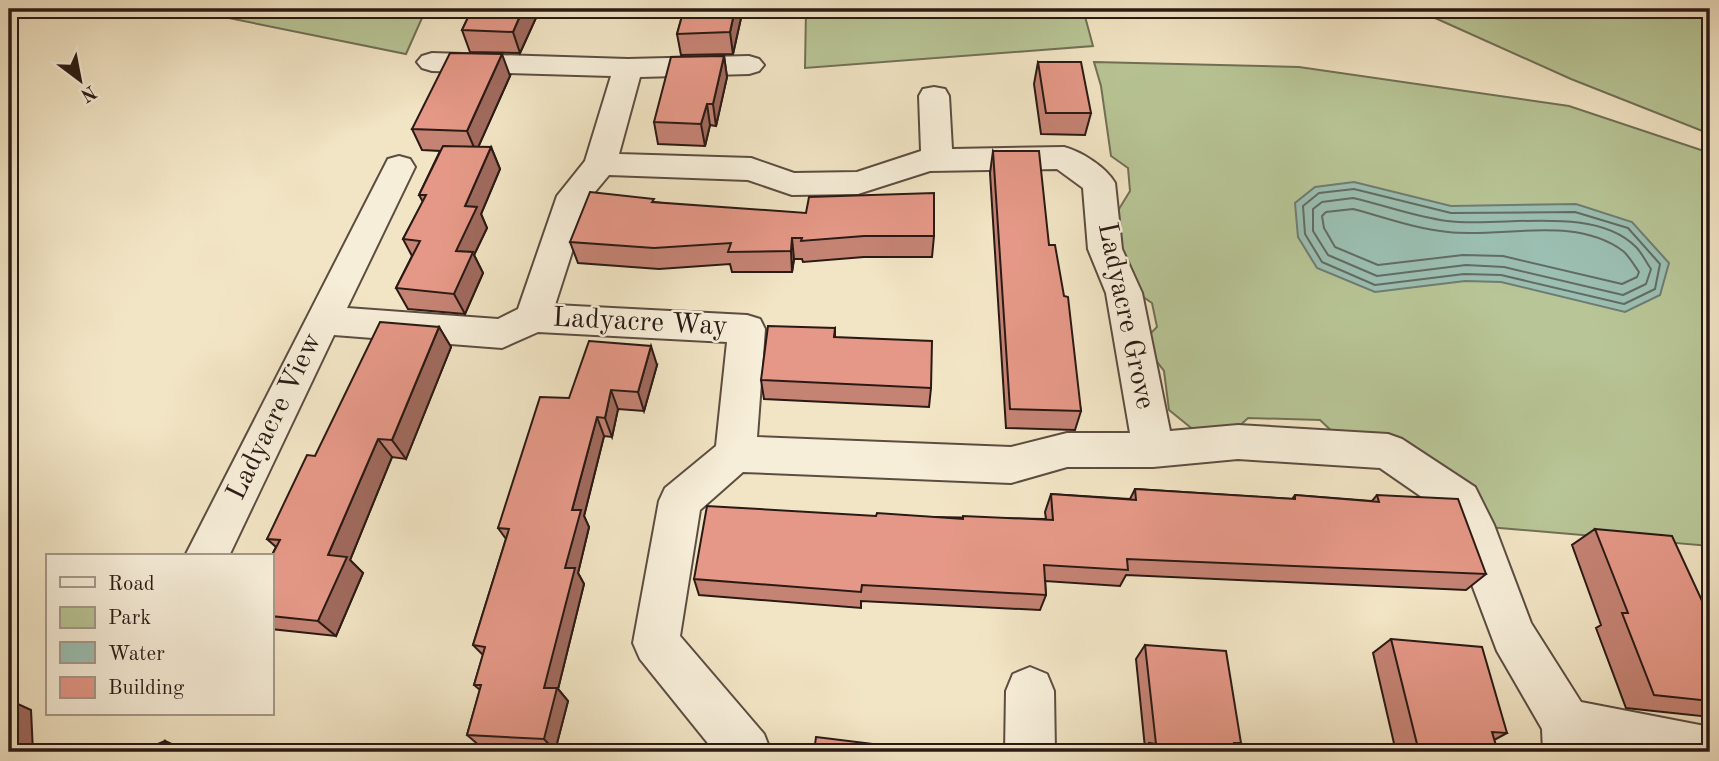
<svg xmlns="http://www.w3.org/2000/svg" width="1719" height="761" font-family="'Old Standard TT',serif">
	<rect width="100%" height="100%" fill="#f2e5c5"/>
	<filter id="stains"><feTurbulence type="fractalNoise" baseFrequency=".00286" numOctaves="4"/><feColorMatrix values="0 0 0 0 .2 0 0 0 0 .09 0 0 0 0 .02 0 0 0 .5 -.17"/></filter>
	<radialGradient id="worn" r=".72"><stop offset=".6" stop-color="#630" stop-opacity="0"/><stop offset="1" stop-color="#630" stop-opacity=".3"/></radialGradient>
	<path fill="#b8c596" stroke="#717056" stroke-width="2" d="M184,9H426L406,54Z
		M806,9H1083L1093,46L805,68Z
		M1415,9H1710V134L1571,79Z
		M1094,62L1299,67L1569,106L1710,153V546L1488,527L1469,488L1403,439L1338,437L1320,420L1248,418L1234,431H1195L1169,410L1164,371L1142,342L1157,327L1152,303L1136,292L1111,222L1130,191L1128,168L1111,156L1101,86Z"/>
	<path fill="#9bbfb2" stroke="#6e7d73" stroke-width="2" d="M1354,182L1451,206L1576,204L1632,222L1669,263L1660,295L1625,312L1501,282L1465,281L1375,292L1317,268L1298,237L1295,203L1315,187Z"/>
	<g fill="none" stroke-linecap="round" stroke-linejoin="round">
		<path stroke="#626c64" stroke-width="2" d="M1354,189L1451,213L1575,212L1628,228L1660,264L1655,289L1624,304L1501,275L1464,274L1375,285L1322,262L1305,234L1303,206L1319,193Z
			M1353,198C1384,205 1415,217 1447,221C1502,228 1594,204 1636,247C1642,253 1646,262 1651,269L1646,284L1623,295L1504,267L1466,265L1377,276L1328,255L1313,231V209L1322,202Z
			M1353,209C1384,217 1416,229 1448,232C1504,238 1574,215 1623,251C1629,256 1634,265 1639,272L1637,277L1622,284L1503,256L1463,255L1378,265L1335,247L1324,228L1322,216L1326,212Z"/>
		<defs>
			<path id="minor" d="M432,53L628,59L749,56L759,59L764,65L759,71L749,74L640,77L619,154L751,158L794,173L857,172L921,151L919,96L923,89L934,87L945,89L949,96L952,149L1064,147C1082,152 1106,167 1115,183L1122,249L1142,293L1170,431L1238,425L1388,434L1402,439L1475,487L1494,525L1531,623L1581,702L1710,727V752H1543L1542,729L1497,651L1445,513L1380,468L1238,459L1153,467H1067L1011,483L743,472L700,510L680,636L764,734L771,752H715L640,659L633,643L659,501L665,488L716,446L727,342L538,332L502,348L334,335L229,556H185L388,159L399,156L410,159L415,167L347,308L498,319L518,309L557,196L585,161L611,76L432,71L422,68L417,62L422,56ZM1057,169L1083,188L1088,249L1106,293L1130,433H1067L1011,447L757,437L765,329L760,319L747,315L555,305L589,199L609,175L748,180L792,195L858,194L930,171Z
				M1030,667L1047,674L1054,691L1055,752H1005L1006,691L1013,674Z"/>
		</defs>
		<use href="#minor" stroke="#5c4d41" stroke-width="4"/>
		<use href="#minor" fill="#f7eed9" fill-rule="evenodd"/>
	</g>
	<path fill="#c58374" stroke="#2a1a15" stroke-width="2" d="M472,9H540L520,53L470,52L462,30Z
		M684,9H743L733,54L681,55L677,34Z
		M724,56L727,77L716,126L710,125L705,146L658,144L654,122Z
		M1038,62L1091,113L1085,135L1041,134L1034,84Z
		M510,76L478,147H491L500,169L481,214L487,228L474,255L483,273L465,314L408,309L396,288L412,256L403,239L423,202L419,195L440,151L422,150L412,129Z
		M993,151L1049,245L1081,411L1075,430L1006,428L990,173Z
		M654,202L934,236L932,257H864L803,262L802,259H794L792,272H732L730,264L659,269L578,263L570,242Z
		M439,327L451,347L406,459L392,457L350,560L363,573L336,636L271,629V557L276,547L267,539L315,456Z
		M835,328V337L931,388L929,407L764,399L761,380Z
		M657,365L644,411L618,409L612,437L604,436L584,516L589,527L578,573L584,584L558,689L568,701L555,751L481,747L467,735L480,690L474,685L483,655L473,645L506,539L498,528L569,398Z
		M1135,489L1292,499L1295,495L1372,501L1377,495L1486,574L1466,590L1126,575L1120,586L1045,581L1046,595L1040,610L861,601V608L699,595L694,579L876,516L1046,519L1045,512L1051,494L1130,499Z
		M1595,529L1710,618V717L1626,708L1596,628L1601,625L1572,545Z
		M1391,639L1507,733L1494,740L1498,752H1396L1373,653Z
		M1145,645L1241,743L1235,749V752H1141L1145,748L1136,659Z"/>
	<path fill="#a06a5e" stroke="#2a1a15" stroke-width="2" d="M523,9H540L520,53L513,32Z
		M735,9H743L733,54L730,32Z
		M502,54L510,76L476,152L467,131Z
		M724,56L727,77L716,126L713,104Z
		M707,104L710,125L705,146L701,124Z
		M491,147L500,169L481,214L487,228L474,255L483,273L465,314L454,294L456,251L465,206Z
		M792,238L794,259L792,272L791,251Z
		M439,327L451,347L406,459L392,440Z
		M651,346L657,365L644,411L638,392Z
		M611,390L618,409L612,437L605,418Z
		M597,417L604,436L584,516L589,527L578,573L584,584L558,689L568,701L555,751L544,739V688L565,568L572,510Z
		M378,439L392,457L350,560L363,573L336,636L318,621L328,555Z
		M9,700L31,710L33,752H9Z
		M165,741L189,752H166Z"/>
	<path fill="#e59887" stroke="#2a1a15" stroke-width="2" d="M472,9H523L513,32L462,30Z
		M684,9H735L730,32L677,34Z
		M450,53L502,54L467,131L412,129Z
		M724,56L713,104H707L701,124L654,122L671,57Z
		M1038,62H1081L1091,113H1046Z
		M443,146L491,147L465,206L477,207L456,251L473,252L454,294L396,288L420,241L403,239L426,195H419Z
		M993,151H1039L1049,245H1055L1064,296L1068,297L1081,411L1010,409Z
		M590,192L654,199L652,202L806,213L809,197L934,193V236H864L801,241L802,238H792L791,251L728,252L731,243L654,248L570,242Z
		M380,322L439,327L392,440L378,439L328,555L347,557L318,621L271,616V557L280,540L267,539L307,455L315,456Z
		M768,326L835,328L834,337L932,341L931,388L761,380Z
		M589,341L651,346L638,392L611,390L605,418L597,417L572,510H581L565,568H575L544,688H557L544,739L467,735L481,685H474L485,647L473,645L509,529L498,528L540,397L569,398Z
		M1135,489L1295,499V495L1379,502L1377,495L1458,499L1486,574L1127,559L1128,570L1044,565L1046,595L862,585L861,592L694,579L707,506L876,516L877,513L963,519V516L1053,520L1051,494L1136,500Z
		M1595,529L1672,536L1710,618V701L1654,695L1622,613H1628Z
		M1391,639L1482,647L1507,733L1492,732L1498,752H1419Z
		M1145,645L1226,651L1241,743H1234L1235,752H1150L1149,743L1156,744Z
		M816,737L906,748L905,751L922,752H814Z
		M165,741L166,752H139Z"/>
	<g text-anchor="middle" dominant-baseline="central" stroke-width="5" stroke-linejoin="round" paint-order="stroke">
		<g font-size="28" fill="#2a1a15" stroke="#f7eed9">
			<text transform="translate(1125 316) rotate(78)">Ladyacre Grove</text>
			<text transform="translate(640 323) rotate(3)">Ladyacre Way</text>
			<text transform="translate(275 417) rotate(-64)">Ladyacre View</text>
		</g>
	</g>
	<rect width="1719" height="761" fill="none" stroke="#f2e5c5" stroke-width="35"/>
	<rect x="10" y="10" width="1698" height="740" fill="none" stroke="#2a1a15" stroke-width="3.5"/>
	<rect x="18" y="18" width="1684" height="726" fill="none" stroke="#2a1a15" stroke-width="2"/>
	<rect x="46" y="554" width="228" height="161" fill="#f7eed9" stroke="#a5998b" stroke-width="2"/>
	<rect x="60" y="577" width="35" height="10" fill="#f7eed9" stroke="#a5998b" stroke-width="2"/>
	<text x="108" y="590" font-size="21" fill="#2a1a15">Road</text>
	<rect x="60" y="607" width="35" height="21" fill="#b8c596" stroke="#a5998b" stroke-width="2"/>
	<text x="108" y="624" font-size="21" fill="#2a1a15">Park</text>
	<rect x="60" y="642" width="35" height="21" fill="#9bbfb2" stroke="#a5998b" stroke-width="2"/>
	<text x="108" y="660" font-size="21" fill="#2a1a15">Water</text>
	<rect x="60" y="677" width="35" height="21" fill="#e59887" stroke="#a5998b" stroke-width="2"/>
	<text x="108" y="694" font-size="21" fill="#2a1a15">Building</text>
	<g transform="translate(80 80) rotate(148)" stroke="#f7eed9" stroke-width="5" paint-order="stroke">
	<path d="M0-5L12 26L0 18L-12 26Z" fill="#2a1a15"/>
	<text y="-10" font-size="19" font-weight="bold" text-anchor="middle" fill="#2a1a15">N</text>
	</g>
	<rect width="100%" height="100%" filter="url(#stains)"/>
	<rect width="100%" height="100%" fill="url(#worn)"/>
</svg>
